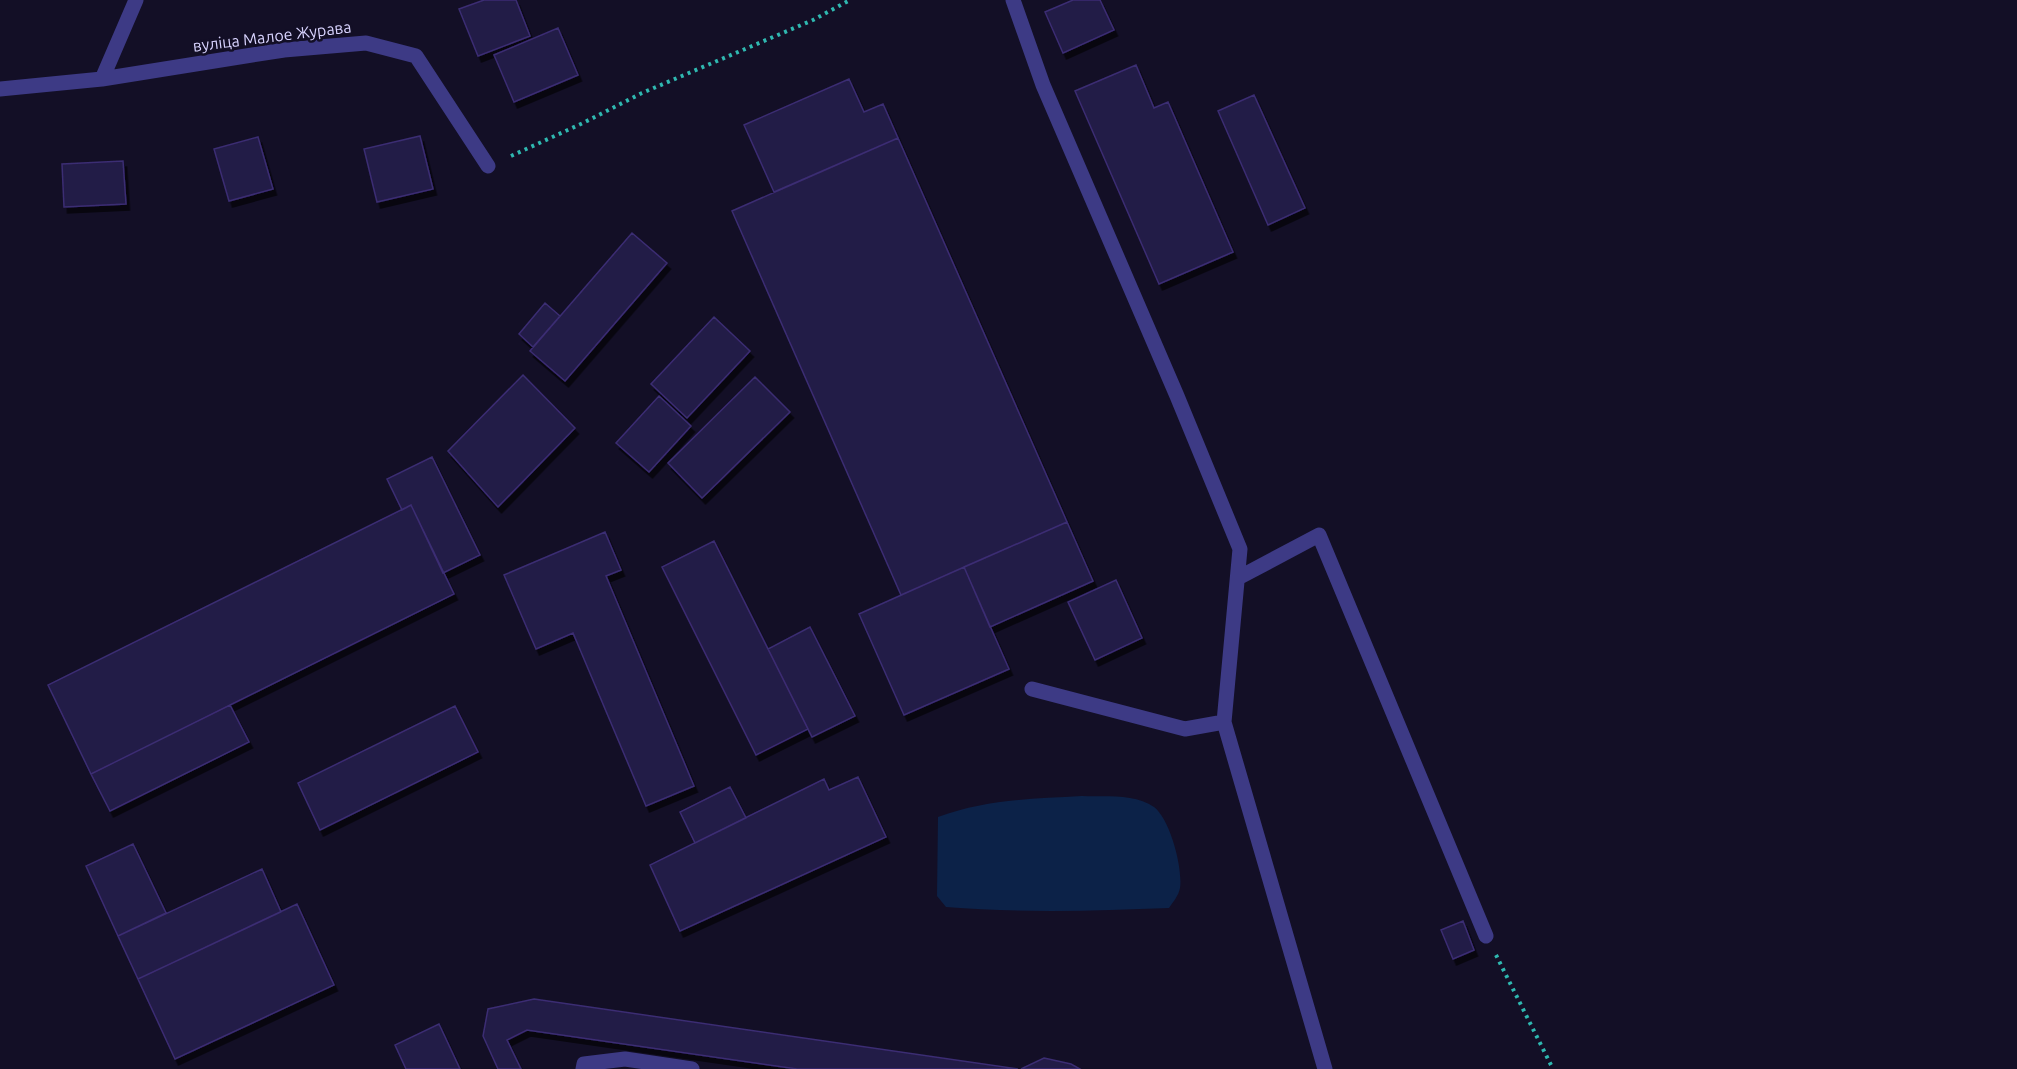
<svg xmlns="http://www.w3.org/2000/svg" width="2017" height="1069" font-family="Ubuntu,sans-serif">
	<defs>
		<filter id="shadow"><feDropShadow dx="3.5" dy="6" stdDeviation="0" flood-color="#0009"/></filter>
	</defs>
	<rect width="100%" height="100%" fill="#130f26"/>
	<path fill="#0c2248" d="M1082,796C1104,797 1135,793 1154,807C1170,819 1183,868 1180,888C1179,895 1173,902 1169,908C1095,911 1019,913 946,907L937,896L938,817C987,799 1030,799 1082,796Z"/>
	<path fill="#241b47" stroke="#3b2d73" stroke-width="1.5" filter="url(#shadow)" d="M484,0H516L530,36L478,56L459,9Z
		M1073,0H1100L1114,30L1063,53L1045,12Z
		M558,28L578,75L514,102L494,55Z
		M1136,65L1154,108L1168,102L1233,252L1159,284L1075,91Z
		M849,79L864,112L883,104L898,138L774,192L744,125Z
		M1254,95L1305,208L1268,225L1218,111Z
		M420,136L433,189L377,202L364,149Z
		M258,137L273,189L229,201L214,149Z
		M898,138L1067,522L901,595L732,211Z
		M123,161L126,204L64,207L62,164Z
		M632,233L667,263L565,381L530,351Z
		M545,303L560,316L533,347L519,334Z
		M714,317L750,351L687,418L651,384Z
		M523,375L575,428L498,507L448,451Z
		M755,377L790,412L702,498L668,463Z
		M659,396L691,426L649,472L616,443Z
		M432,457L480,555L443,573L411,505L402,510L387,479Z
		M411,505L454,594L91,774L48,685Z
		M1067,522L1093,581L990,627L964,567Z
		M605,532L621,570L606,576L694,786L646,806L573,633L536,649L504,575Z
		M714,541L808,729L756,755L662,567Z
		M964,567L1009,669L904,715L859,614Z
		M1116,580L1142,638L1095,660L1068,602Z
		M810,627L855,716L812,737L768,649Z
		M230,705L249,742L110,811L91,774Z
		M455,706L478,752L320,830L298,783Z
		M858,777L886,837L680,931L650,865L824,779L829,790Z
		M730,787L746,818L695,843L680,812Z
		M133,844L166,913L118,936L86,866Z
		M262,869L281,912L138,979L118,936Z
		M297,904L334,985L175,1059L138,979Z
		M1463,921L1474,950L1453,959L1441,930Z
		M534,999L1018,1069H797L527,1030L507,1040L521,1069H498L483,1036L488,1009Z
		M439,1024L460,1069H406L395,1045Z
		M1044,1058L1071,1064L1080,1069H1021Z"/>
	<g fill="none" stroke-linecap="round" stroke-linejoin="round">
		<path stroke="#2fb8b0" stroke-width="4" stroke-dasharray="3 4.5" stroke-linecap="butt" d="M511,156L583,123L642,93L813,20L850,0
			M1496,955L1553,1069"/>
		<path stroke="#3d3a85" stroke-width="15" d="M1013,0L1043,85L1177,396L1240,549L1224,722L1325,1069
			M1238,578L1319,535L1486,936
			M1032,689L1185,729L1224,722
			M583,1069L584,1064L625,1059L692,1069"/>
		<path stroke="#3d3a85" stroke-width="15" d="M102,79L136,0
			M0,89L102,79L284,50L366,43L416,56L488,166"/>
	</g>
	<g text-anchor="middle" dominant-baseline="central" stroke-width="5" stroke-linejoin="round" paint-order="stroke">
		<g font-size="16" fill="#d9d4ff" stroke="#130f26">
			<text transform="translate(272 36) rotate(-7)">вуліца Малое Журава</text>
		</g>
	</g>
</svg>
